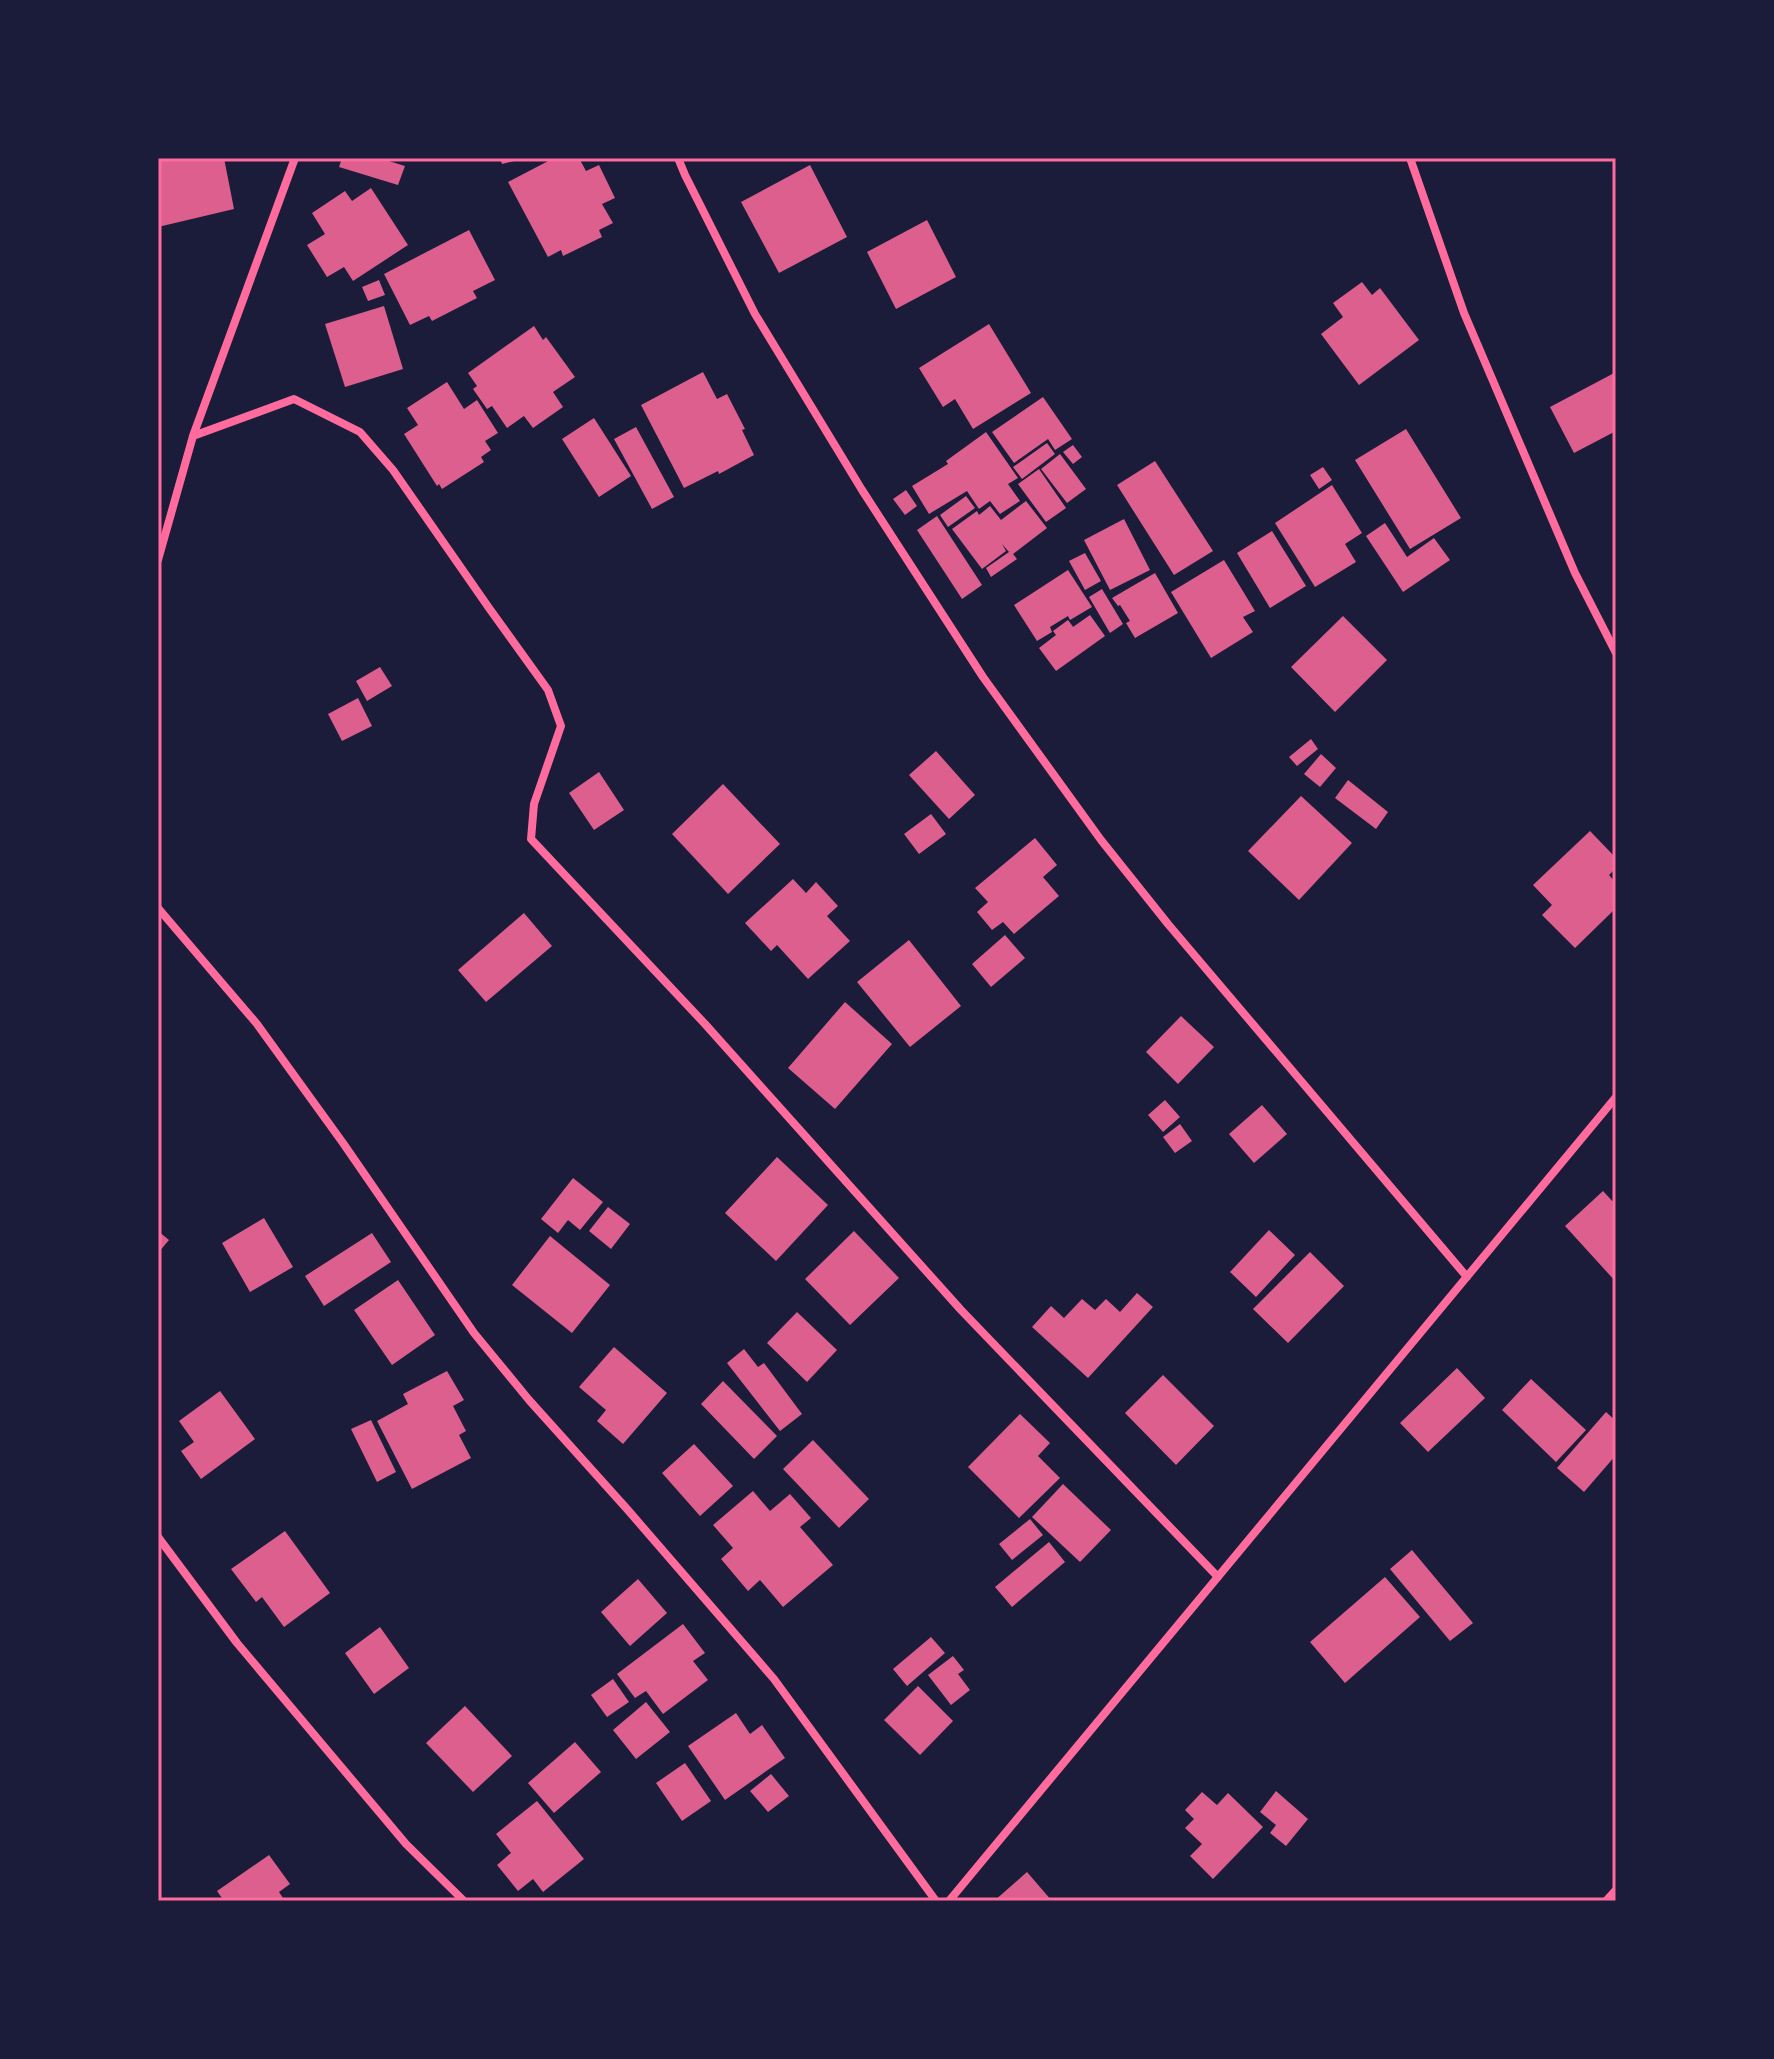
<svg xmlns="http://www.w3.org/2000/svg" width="1774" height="2059" font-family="'Open Sans',sans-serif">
	<rect width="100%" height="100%" fill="#1b1b3a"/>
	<path fill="#dd5f8e" d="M158,158H224L234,209L158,227Z
		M342,158H379L405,166L398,185L339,167Z
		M500,158H522V159L502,164Z
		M554,158H579L586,171L599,165L615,198L602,204L613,223L599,230L602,237L563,256L561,250L548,257L508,182Z
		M810,165L847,237L779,273L741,202Z
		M371,188L408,245L353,281L344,267L327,277L307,245L325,234L312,213L345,191L352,201Z
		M927,220L956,277L896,309L867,252Z
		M469,230L495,280L473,291L477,298L432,321L429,316L410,325L384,274Z
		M379,280L385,295L368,301L362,287Z
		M1362,282L1372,295L1380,288L1419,340L1359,385L1321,334L1343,317L1333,303Z
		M384,306L403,369L345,387L325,324Z
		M989,324L1031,393L973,429L955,399L943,407L919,368Z
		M534,326L543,340L546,337L575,377L553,392L563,407L533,428L524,416L507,428L492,406L487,409L473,389L477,386L468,373Z
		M703,372L717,399L727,394L745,429L742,430L754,455L719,474L718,471L684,488L641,405Z
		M1616,372V431L1574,453L1550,407Z
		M447,382L464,409L477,400L498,433L485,441L491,450L481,457L484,462L442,489L439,484L437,486L404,434L418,425L407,408Z
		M1043,397L1072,439L1055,450L1048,439L1014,463L992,432Z
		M594,418L631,476L599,497L562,439Z
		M636,427L674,497L652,509L614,439Z
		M1406,429L1461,518L1410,549L1355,460Z
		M986,432L1018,478L1008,484L1020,501L1000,514L990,501L979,509L967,491L929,514L912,486L948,464L946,461Z
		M1047,443L1055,454L1022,479L1013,467Z
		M1073,445L1082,457L1073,464L1063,452Z
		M1060,454L1086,489L1067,503L1041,469Z
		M1155,461L1213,551L1174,575L1117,485Z
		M1323,467L1332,480L1319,489L1310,475Z
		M1039,469L1066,508L1046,522L1018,484Z
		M1332,485L1362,533L1345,544L1356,562L1315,587L1275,523Z
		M906,490L917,506L905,515L893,499Z
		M966,496L975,508L948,527L940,515Z
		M1026,501L1047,528L1013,554L1017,559L991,577L986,568L1009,552L1002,544L1006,551L982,569L952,529L977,511L979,515L990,506L1001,520Z
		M937,516L982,585L962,599L917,530Z
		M1124,519L1150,570L1110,590L1084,540Z
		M1385,523L1407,557L1434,538L1450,560L1403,592L1366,536Z
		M1272,531L1306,586L1270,608L1237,553Z
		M1085,553L1101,581L1085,590L1069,561Z
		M1224,560L1255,611L1243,617L1253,632L1211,658L1171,592Z
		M1068,570L1092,607L1070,620L1068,616L1050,627L1052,632L1037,641L1014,605Z
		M1155,573L1178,613L1135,638L1126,623L1130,621L1120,605L1118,606L1112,598Z
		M1102,589L1123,624L1110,633L1089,597Z
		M1090,615L1105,636L1056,671L1039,648L1056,635L1053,631L1068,620L1074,628L1073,627Z
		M1343,616L1387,660L1335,712L1291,667Z
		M380,667L392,686L367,701L356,681Z
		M358,698L372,726L342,741L328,714Z
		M1311,739L1318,749L1297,766L1289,757Z
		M936,751L975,795L949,819L909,775Z
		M1321,754L1336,768L1320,787L1304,774Z
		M599,772L624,810L594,830L569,793Z
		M1348,780L1388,812L1376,829L1335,798Z
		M723,784L780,844L728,894L672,834Z
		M1301,796L1352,843L1299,900L1248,851Z
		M931,814L946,834L919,854L904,834Z
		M1590,831L1616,858V868L1609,875L1616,883V908L1575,948L1542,915L1552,905L1533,885Z
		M1035,838L1057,865L1043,877L1059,896L1014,934L1003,922L992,930L977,912L988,902L975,888Z
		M793,879L806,893L816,882L838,906L827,916L850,941L808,979L777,945L771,951L745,923Z
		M524,913L552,946L486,1002L458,970Z
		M1005,935L1025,958L991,987L972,964Z
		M909,940L961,1006L910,1047L857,982Z
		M845,1002L892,1044L835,1109L788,1068Z
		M1181,1016L1214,1047L1178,1084L1146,1052Z
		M1165,1100L1180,1117L1163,1132L1148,1115Z
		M1262,1105L1287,1134L1254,1163L1229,1134Z
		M1180,1124L1192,1141L1175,1153L1163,1137Z
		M777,1157L828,1205L776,1261L725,1213Z
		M573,1178L603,1202L580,1230L568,1220L558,1233L541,1219Z
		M1603,1191L1616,1205V1282L1565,1226Z
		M608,1207L630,1224L611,1249L589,1231Z
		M264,1218L293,1267L250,1292L222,1243Z
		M1269,1230L1295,1255L1256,1297L1230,1272Z
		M158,1231L169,1240L158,1253Z
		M854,1231L899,1278L850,1325L805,1279Z
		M372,1233L391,1262L324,1306L305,1276Z
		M550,1236L610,1285L572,1333L512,1285Z
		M1310,1252L1344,1286L1288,1343L1253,1309Z
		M398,1280L435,1335L392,1365L354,1310Z
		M1137,1293L1153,1307L1088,1378L1032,1327L1051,1306L1064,1318L1082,1299L1095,1310L1106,1299L1120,1312Z
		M797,1312L837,1350L807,1382L767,1343Z
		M614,1347L667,1393L623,1444L597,1421L606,1410L579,1387Z
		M744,1349L758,1367L764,1363L802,1414L780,1431L727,1363Z
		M1457,1368L1485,1398L1428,1452L1400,1423Z
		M447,1371L464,1400L453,1406L466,1431L459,1435L471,1458L412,1489L377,1421L408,1404L403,1394Z
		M1163,1375L1214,1426L1176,1465L1125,1413Z
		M1531,1379L1586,1430L1556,1462L1502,1410Z
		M723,1381L777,1436L754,1459L701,1404Z
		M220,1391L255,1439L201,1479L181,1451L194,1442L179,1421Z
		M1606,1412L1616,1421V1455L1584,1492L1557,1468Z
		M1020,1414L1050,1443L1038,1456L1060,1478L1019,1518L968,1467Z
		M371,1420L396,1472L377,1482L351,1429Z
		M813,1440L869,1499L839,1528L783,1469Z
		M694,1444L733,1486L700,1516L662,1473Z
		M1063,1484L1111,1530L1080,1562L1032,1517Z
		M753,1491L770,1511L790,1494L811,1518L800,1527L833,1565L783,1607L760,1580L748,1591L721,1559L733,1548L713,1525Z
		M1030,1519L1043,1535L1012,1560L999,1544Z
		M285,1531L330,1593L284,1627L262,1597L256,1602L231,1569Z
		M1049,1542L1065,1562L1012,1607L995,1587Z
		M1412,1550L1473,1623L1450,1641L1390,1569Z
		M1385,1577L1420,1617L1345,1683L1310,1642Z
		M638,1579L667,1613L630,1646L601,1612Z
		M683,1624L705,1653L693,1661L708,1680L663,1714L646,1691L635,1698L617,1674Z
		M380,1627L409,1668L374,1694L345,1653Z
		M931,1637L945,1653L907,1686L893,1669Z
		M953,1656L964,1670L958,1674L970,1690L951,1705L928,1675Z
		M613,1679L629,1702L607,1717L591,1695Z
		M918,1686L953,1721L920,1755L884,1720Z
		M646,1702L670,1732L636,1759L613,1730Z
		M465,1706L512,1756L473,1792L426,1743Z
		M736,1713L750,1734L762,1725L785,1758L725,1800L688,1746Z
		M575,1742L601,1772L554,1813L528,1783Z
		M685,1763L711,1801L682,1821L656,1783Z
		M771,1774L789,1796L768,1812L750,1791Z
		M1276,1791L1308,1819L1286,1846L1270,1833L1276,1825L1260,1812Z
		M1202,1792L1217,1805L1228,1793L1263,1827L1213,1879L1190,1856L1202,1844L1185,1828L1194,1819L1185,1810Z
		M537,1801L584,1859L543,1892L533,1879L518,1891L497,1865L511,1853L496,1834Z
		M269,1855L290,1884L279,1892L285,1901H224L217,1891Z
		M1027,1872L1052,1901H994Z"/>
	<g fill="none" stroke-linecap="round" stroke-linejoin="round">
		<path stroke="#ff6b9d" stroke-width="8" d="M678,158L685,175L755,314L862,490L983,677L1101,840L1168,924L1467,1277
			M1410,158L1464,313L1575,573L1616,653
			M193,436L294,399L360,432L393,470L489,608L548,690L561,726L534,804L531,839L705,1024L961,1310L1218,1577
			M158,560L193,436L295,158
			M158,908L257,1024L343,1143L474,1333L529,1400L627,1509L774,1679L936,1901
			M158,1537L237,1643L406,1844L464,1901
			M949,1901L1616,1097
			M1606,1901L1616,1890"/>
	</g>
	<rect width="1774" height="2059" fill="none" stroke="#1b1b3a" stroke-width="320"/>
	<rect x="160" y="160" width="1454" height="1739" fill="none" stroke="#ff6b9d" stroke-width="3"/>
</svg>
